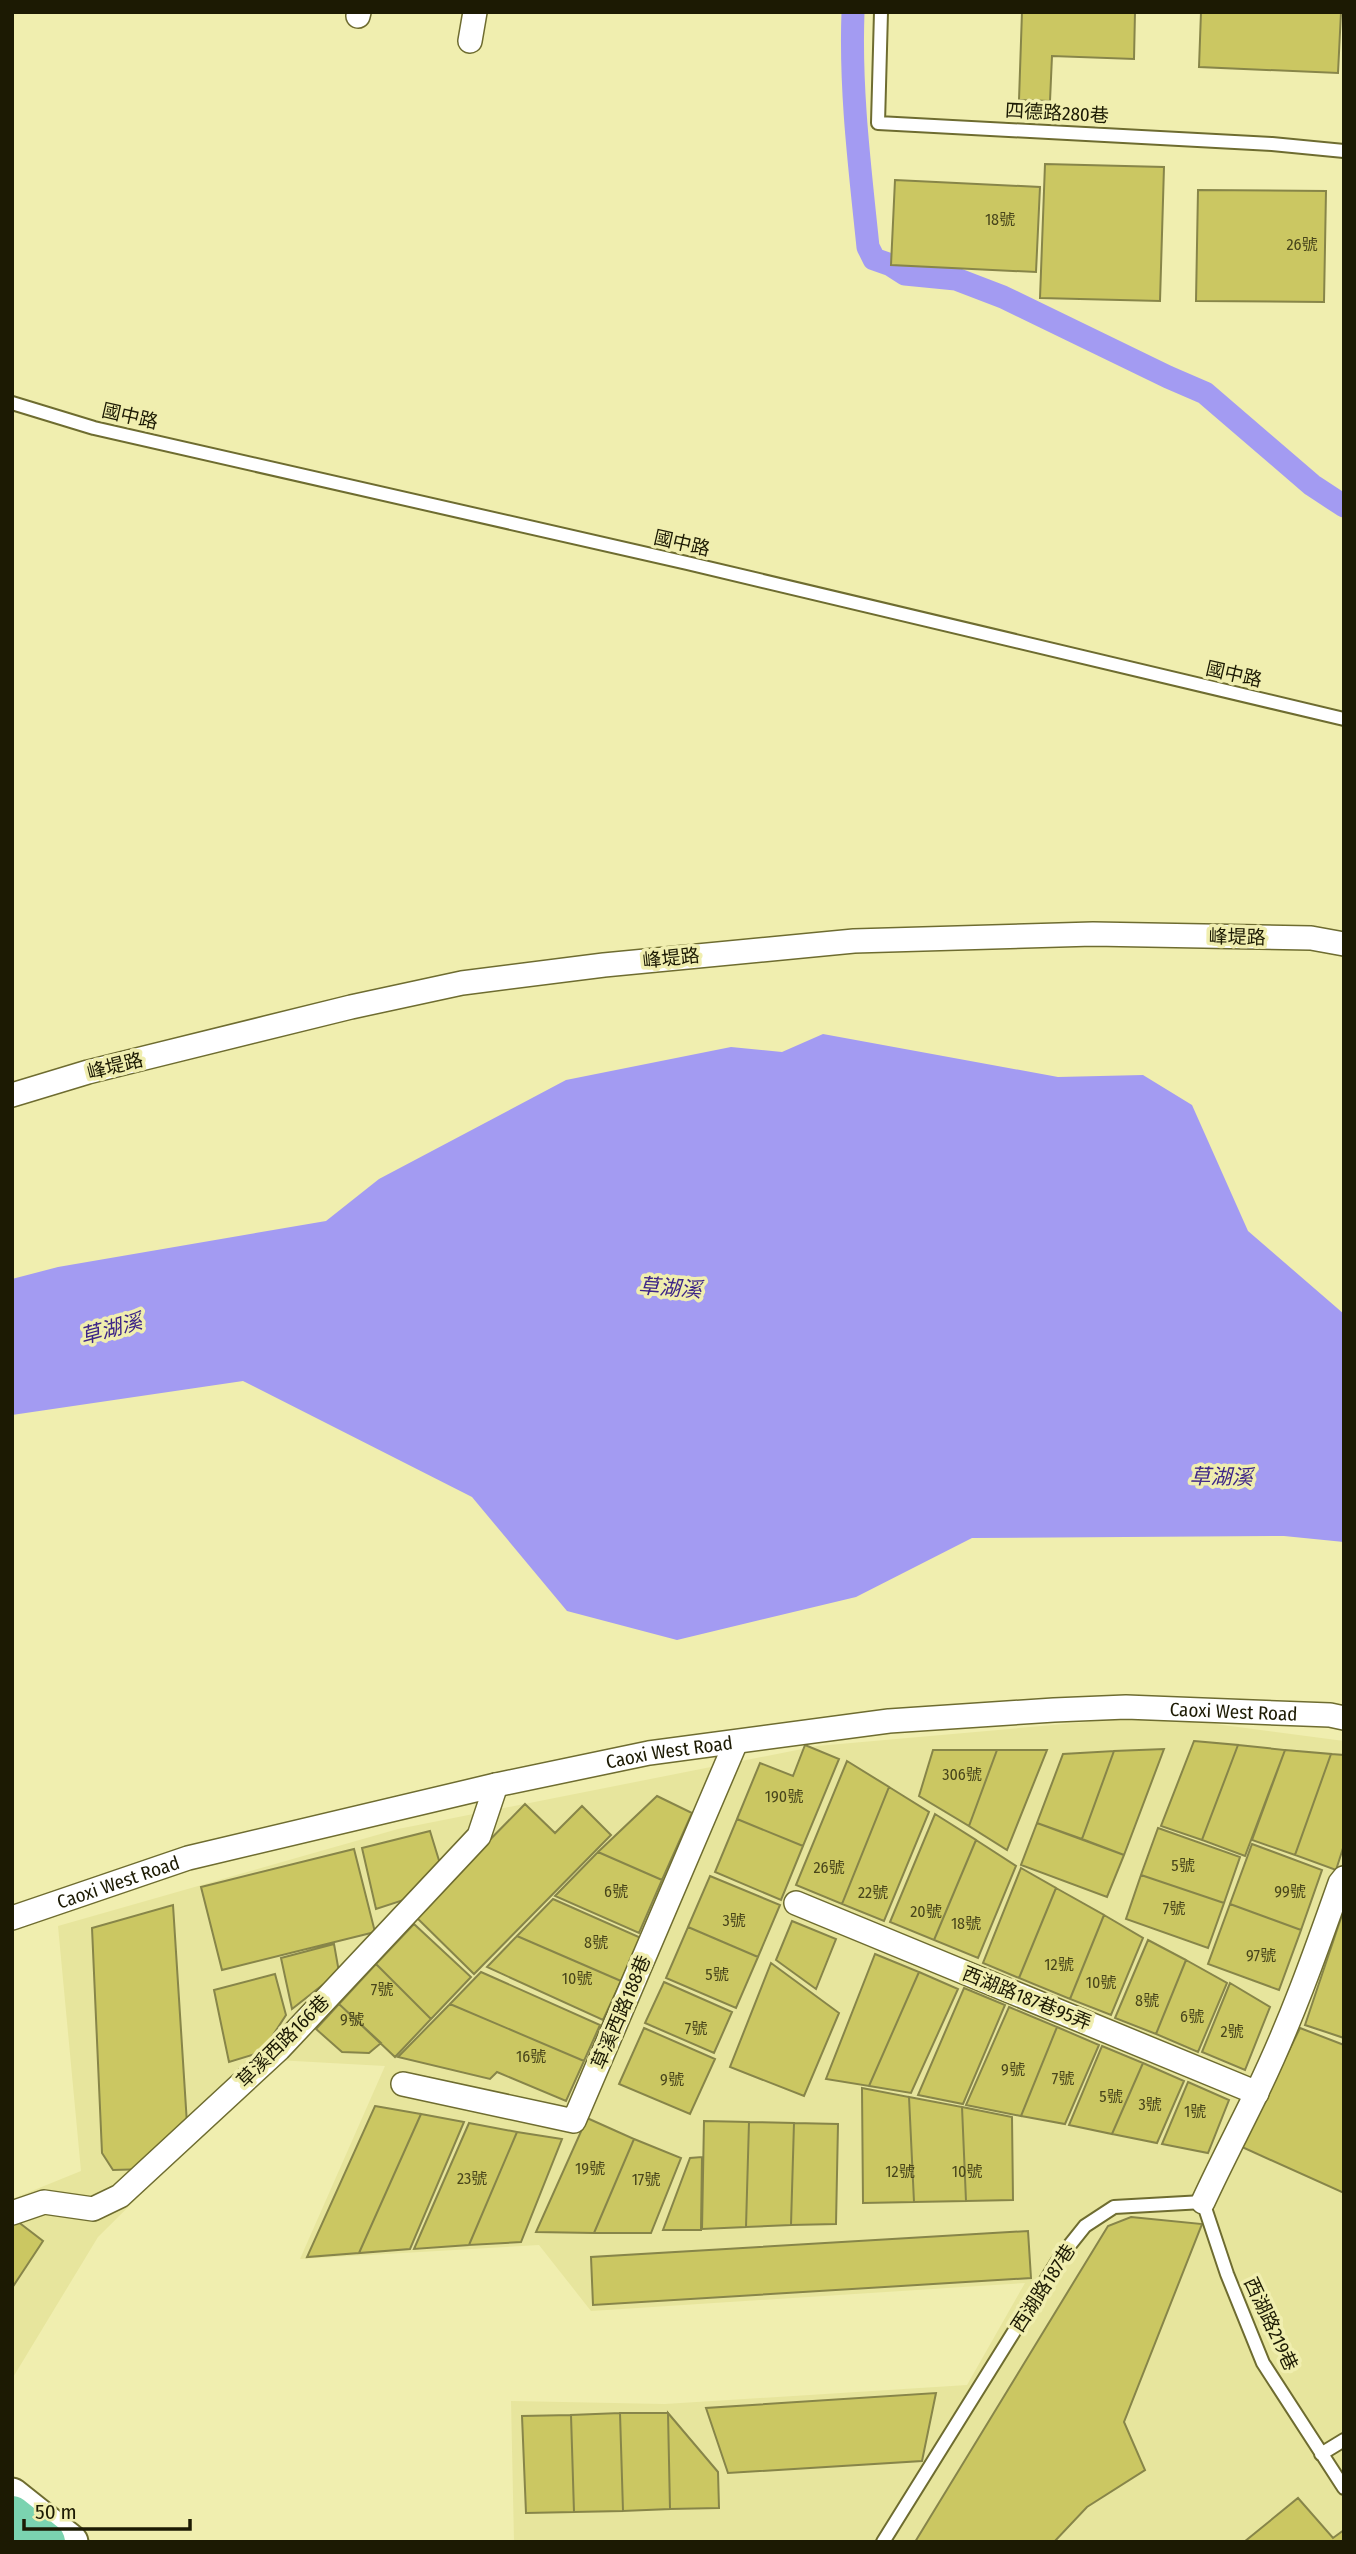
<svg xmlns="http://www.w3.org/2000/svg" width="1356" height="2554" font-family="'Fira Sans Condensed','Noto Sans TC',sans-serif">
	<rect width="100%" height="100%" fill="#f0eeaf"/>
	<path fill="#e7e59d" d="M1155,1716L1344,1741V2542H514L511,2401L665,2404L967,2385L1025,2283L591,2311L539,2245L300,2259L385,2066L276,2060L98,2237L12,2379V2199L81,2171L58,1926L398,1829L817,1746Z"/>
	<path fill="#a39bf2" d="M823,1034L1058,1077L1143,1075L1192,1105L1248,1231L1344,1314V1542L1284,1536L972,1538L856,1597L677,1640L567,1611L472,1497L243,1381L12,1415V1279L58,1267L326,1221L379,1179L566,1080L731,1047L782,1052Z"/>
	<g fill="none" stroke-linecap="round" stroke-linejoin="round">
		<path stroke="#a39bf2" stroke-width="23" d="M853,12C850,91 860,169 868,247L874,259L891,265L905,274L956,279L1003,297L1168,377L1205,393L1312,485L1344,506"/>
	</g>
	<path fill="#cbc762" stroke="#878549" stroke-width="2" d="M1022,12H1135L1134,59L1052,56L1050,101L1019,100Z
		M1201,12H1341L1338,73L1199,67Z
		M1045,164L1164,167L1160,301L1040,298Z
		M895,180L1040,187L1036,272L891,265Z
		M1198,190L1326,191L1324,302L1196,301Z
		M1194,1741L1238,1745L1202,1840L1161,1826Z
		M805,1745L839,1759L803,1846L737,1819L760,1763L793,1776Z
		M1238,1745L1285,1750L1245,1856L1202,1840Z
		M1164,1749L1124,1855L1082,1839L1114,1751Z
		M933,1750H997L969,1826L919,1796Z
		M997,1750H1047L1007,1850L969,1826Z
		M1285,1750L1331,1754L1295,1855L1252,1840Z
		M1114,1751L1082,1839L1037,1823L1063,1754Z
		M1331,1754L1344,1755V1845L1336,1870L1295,1855Z
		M847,1761L889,1787L842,1904L796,1885Z
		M889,1787L929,1812L884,1921L842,1904Z
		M657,1796L692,1813L662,1880L598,1852Z
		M525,1804L555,1833L582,1806L611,1835L474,1974L415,1916Z
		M935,1814L976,1840L934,1940L890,1922Z
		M737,1819L803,1846L781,1900L715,1872Z
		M1037,1823L1124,1855L1107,1897L1021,1865Z
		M1158,1828L1240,1857L1224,1903L1141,1875Z
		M430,1831L441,1867L413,1897L376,1909L362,1848Z
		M976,1840L1016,1866L978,1958L934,1940Z
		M1252,1844L1322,1870L1301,1930L1230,1904Z
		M354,1849L375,1932L222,1970L201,1887Z
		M598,1852L662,1880L639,1933L555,1896Z
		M1021,1868L1056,1888L1019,1978L983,1963Z
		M1141,1875L1224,1903L1208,1948L1126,1919Z
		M710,1876L780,1905L758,1957L688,1927Z
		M1056,1888L1104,1915L1070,1999L1019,1978Z
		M553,1899L641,1938L621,1981L517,1936Z
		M1230,1904L1301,1930L1279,1990L1208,1964Z
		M173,1905L187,2124L149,2169L113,2170L102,2153L92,1928Z
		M1344,1909V2038L1305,2025Z
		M1104,1915L1143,1938L1111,2015L1070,1999Z
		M792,1921L836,1939L816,1989L776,1960Z
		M414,1924L471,1977L431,2019L376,1964Z
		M688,1927L758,1957L736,2008L666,1978Z
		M517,1936L621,1981L603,2020L487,1967Z
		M1148,1940L1186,1960L1156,2034L1115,2018Z
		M334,1944L339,1972L292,2009L281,1958Z
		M875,1954L919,1972L869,2086L826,2079Z
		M1186,1960L1227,1983L1198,2052L1156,2034Z
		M771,1963L839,2013L804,2096L730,2067Z
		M376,1964L431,2019L395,2057L339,2004Z
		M481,1972L600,2025L584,2061L450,2004Z
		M919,1972L958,1989L911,2093L869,2086Z
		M275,1974L286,2015L262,2052L229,2062L214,1990Z
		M664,1982L732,2012L714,2053L645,2023Z
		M1230,1983L1270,2007L1245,2070L1202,2052Z
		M964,1988L1005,2005L963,2104L918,2095Z
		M339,2004L381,2043L369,2053L342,2052L316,2029Z
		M450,2004L584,2061L566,2101L497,2072L490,2079L398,2057Z
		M1009,2007L1057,2027L1021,2116L966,2105Z
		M1057,2027L1099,2045L1065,2124L1021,2116Z
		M644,2028L715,2059L690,2114L619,2084Z
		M1300,2028L1344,2045V2193L1242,2147Z
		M1102,2046L1143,2063L1112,2134L1069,2125Z
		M1143,2063L1184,2081L1157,2143L1112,2134Z
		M1188,2082L1229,2100L1208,2153L1162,2144Z
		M862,2088L909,2097L914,2202L863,2203Z
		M909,2097L962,2107L966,2201L914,2202Z
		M375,2106L421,2114L359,2253L307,2257Z
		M962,2107L1012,2117L1013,2200L966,2201Z
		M421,2114L464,2122L410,2249L359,2253Z
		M587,2118L634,2139L594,2233L536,2232Z
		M704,2121L749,2122L746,2227L702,2229Z
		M749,2122L794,2123L791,2225L746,2227Z
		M469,2123L517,2132L469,2245L414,2249Z
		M794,2123L838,2124L836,2224L791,2225Z
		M517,2132L562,2139L521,2242L469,2245Z
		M634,2139L681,2158L651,2233H594Z
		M702,2157L701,2230H663L690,2158Z
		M1131,2217L1202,2224L1124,2422L1145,2470L1087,2507L1054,2542H915L1108,2226Z
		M17,2221L43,2241L12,2288V2224Z
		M1028,2231L1031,2278L593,2305L591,2257Z
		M936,2393L922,2461L728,2473L706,2408Z
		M620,2413L623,2511L574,2512L571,2415Z
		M620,2413H668L670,2509L623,2511Z
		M668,2413L718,2472L719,2508L670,2509Z
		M571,2415L574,2512L526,2513L522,2416Z
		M1298,2498L1333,2538L1344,2530V2542H1244Z"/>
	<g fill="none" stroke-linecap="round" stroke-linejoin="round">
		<defs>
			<path id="lane" d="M881,12L878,123L1272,144L1344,151
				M12,403L94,428L687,563L1344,719
				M1321,2454L1344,2440
				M883,2542L1061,2256L1085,2226L1114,2207L1203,2202L1227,2274L1263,2363L1344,2488"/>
			<g id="street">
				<path d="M358,16L359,12"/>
				<path d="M470,41L475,12"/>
				<path d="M12,1095L88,1072L351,1007L462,983L604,965L854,941L1093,934L1311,938L1344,944"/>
				<path d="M796,1903L1257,2093"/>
				<path id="s1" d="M12,1918L188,1858L496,1785L649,1753L889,1721L1054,1710L1126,1707L1330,1715L1344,1718"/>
				<path d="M403,2084L574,2121L736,1742"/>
				<path d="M1203,2202C1220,2165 1239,2129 1257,2092C1290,2024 1315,1954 1340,1883L1344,1878"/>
				<path d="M12,2213L44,2202L93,2209L120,2196L279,2049L479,1836L496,1785"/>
			</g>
			<path id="secondary" d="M12,2495L71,2542"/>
			<path id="highway" d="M12,2515L46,2542"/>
		</defs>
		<use href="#lane" stroke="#6e6c30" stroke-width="16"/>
		<use href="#street" stroke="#6e6c30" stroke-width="26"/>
		<use href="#secondary" stroke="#6e6c30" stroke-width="37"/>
		<use href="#highway" stroke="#fff" stroke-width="42"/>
		<use href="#lane" stroke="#fff" stroke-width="12"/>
		<use href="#street" stroke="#fff" stroke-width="23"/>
		<use href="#secondary" stroke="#fff" stroke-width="33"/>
		<use href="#highway" stroke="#7bd3b0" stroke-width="38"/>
	</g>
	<g text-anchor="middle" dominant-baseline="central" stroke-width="7" stroke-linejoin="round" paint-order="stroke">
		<g font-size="16" fill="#48451b">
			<text x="1000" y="219">18號</text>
			<text x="1302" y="244">26號</text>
			<text x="962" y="1774">306號</text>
			<text x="784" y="1796">190號</text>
			<text x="1183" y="1865">5號</text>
			<text x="829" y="1867">26號</text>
			<text x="616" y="1891">6號</text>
			<text x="1290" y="1891">99號</text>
			<text x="873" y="1892">22號</text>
			<text x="1174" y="1908">7號</text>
			<text x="926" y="1911">20號</text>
			<text x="734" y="1920">3號</text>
			<text x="966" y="1923">18號</text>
			<text x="596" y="1942">8號</text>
			<text x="1261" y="1955">97號</text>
			<text x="1059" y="1964">12號</text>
			<text x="717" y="1974">5號</text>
			<text x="577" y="1978">10號</text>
			<text x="1101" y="1982">10號</text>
			<text x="382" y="1989">7號</text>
			<text x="1147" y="2000">8號</text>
			<text x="1192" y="2016">6號</text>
			<text x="352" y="2019">9號</text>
			<text x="696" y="2028">7號</text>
			<text x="1232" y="2031">2號</text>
			<text x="531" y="2056">16號</text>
			<text x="1013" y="2069">9號</text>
			<text x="1063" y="2078">7號</text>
			<text x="672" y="2079">9號</text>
			<text x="1111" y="2096">5號</text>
			<text x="1150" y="2104">3號</text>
			<text x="1195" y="2111">1號</text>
			<text x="590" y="2168">19號</text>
			<text x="900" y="2171">12號</text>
			<text x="967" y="2171">10號</text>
			<text x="472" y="2178">23號</text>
			<text x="646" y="2179">17號</text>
		</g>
		<g font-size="19" fill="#1c1a03" stroke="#f0eeaf">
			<text transform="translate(1057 113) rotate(3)">四德路280巷</text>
			<text transform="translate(130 416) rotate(13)">國中路</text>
			<text transform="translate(682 543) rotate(13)">國中路</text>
			<text transform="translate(1234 674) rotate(13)">國中路</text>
			<text transform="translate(1237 937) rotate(1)">峰堤路</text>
			<text transform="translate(671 958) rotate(-6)">峰堤路</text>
			<text transform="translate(115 1066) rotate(-14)">峰堤路</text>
			<text stroke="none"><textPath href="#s1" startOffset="1246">Caoxi West Road</textPath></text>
			<text stroke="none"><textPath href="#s1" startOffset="679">Caoxi West Road</textPath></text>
			<text stroke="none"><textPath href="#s1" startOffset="112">Caoxi West Road</textPath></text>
			<text transform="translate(1027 1998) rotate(22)">西湖路187巷95弄</text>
			<text transform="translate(621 2012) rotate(-67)">草溪西路188巷</text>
			<text transform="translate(283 2041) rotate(-45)">草溪西路166巷</text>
			<text transform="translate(1043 2288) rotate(-57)">西湖路187巷</text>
			<text transform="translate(1271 2324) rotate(65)">西湖路219巷</text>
		</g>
		<g font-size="21" font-style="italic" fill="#3c2487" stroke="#f0eeaf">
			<text transform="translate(670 1288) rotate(4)">草湖溪</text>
			<text transform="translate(111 1329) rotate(-15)">草湖溪</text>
			<text transform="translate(1221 1477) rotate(1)">草湖溪</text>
		</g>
	</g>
	<rect width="1356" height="2554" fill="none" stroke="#1c1a03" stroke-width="28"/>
	<path d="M24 2519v10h166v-10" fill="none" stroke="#1c1a03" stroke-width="3.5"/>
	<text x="35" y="2519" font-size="21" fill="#1c1a03" stroke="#f0eeaf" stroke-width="5" paint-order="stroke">50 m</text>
</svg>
